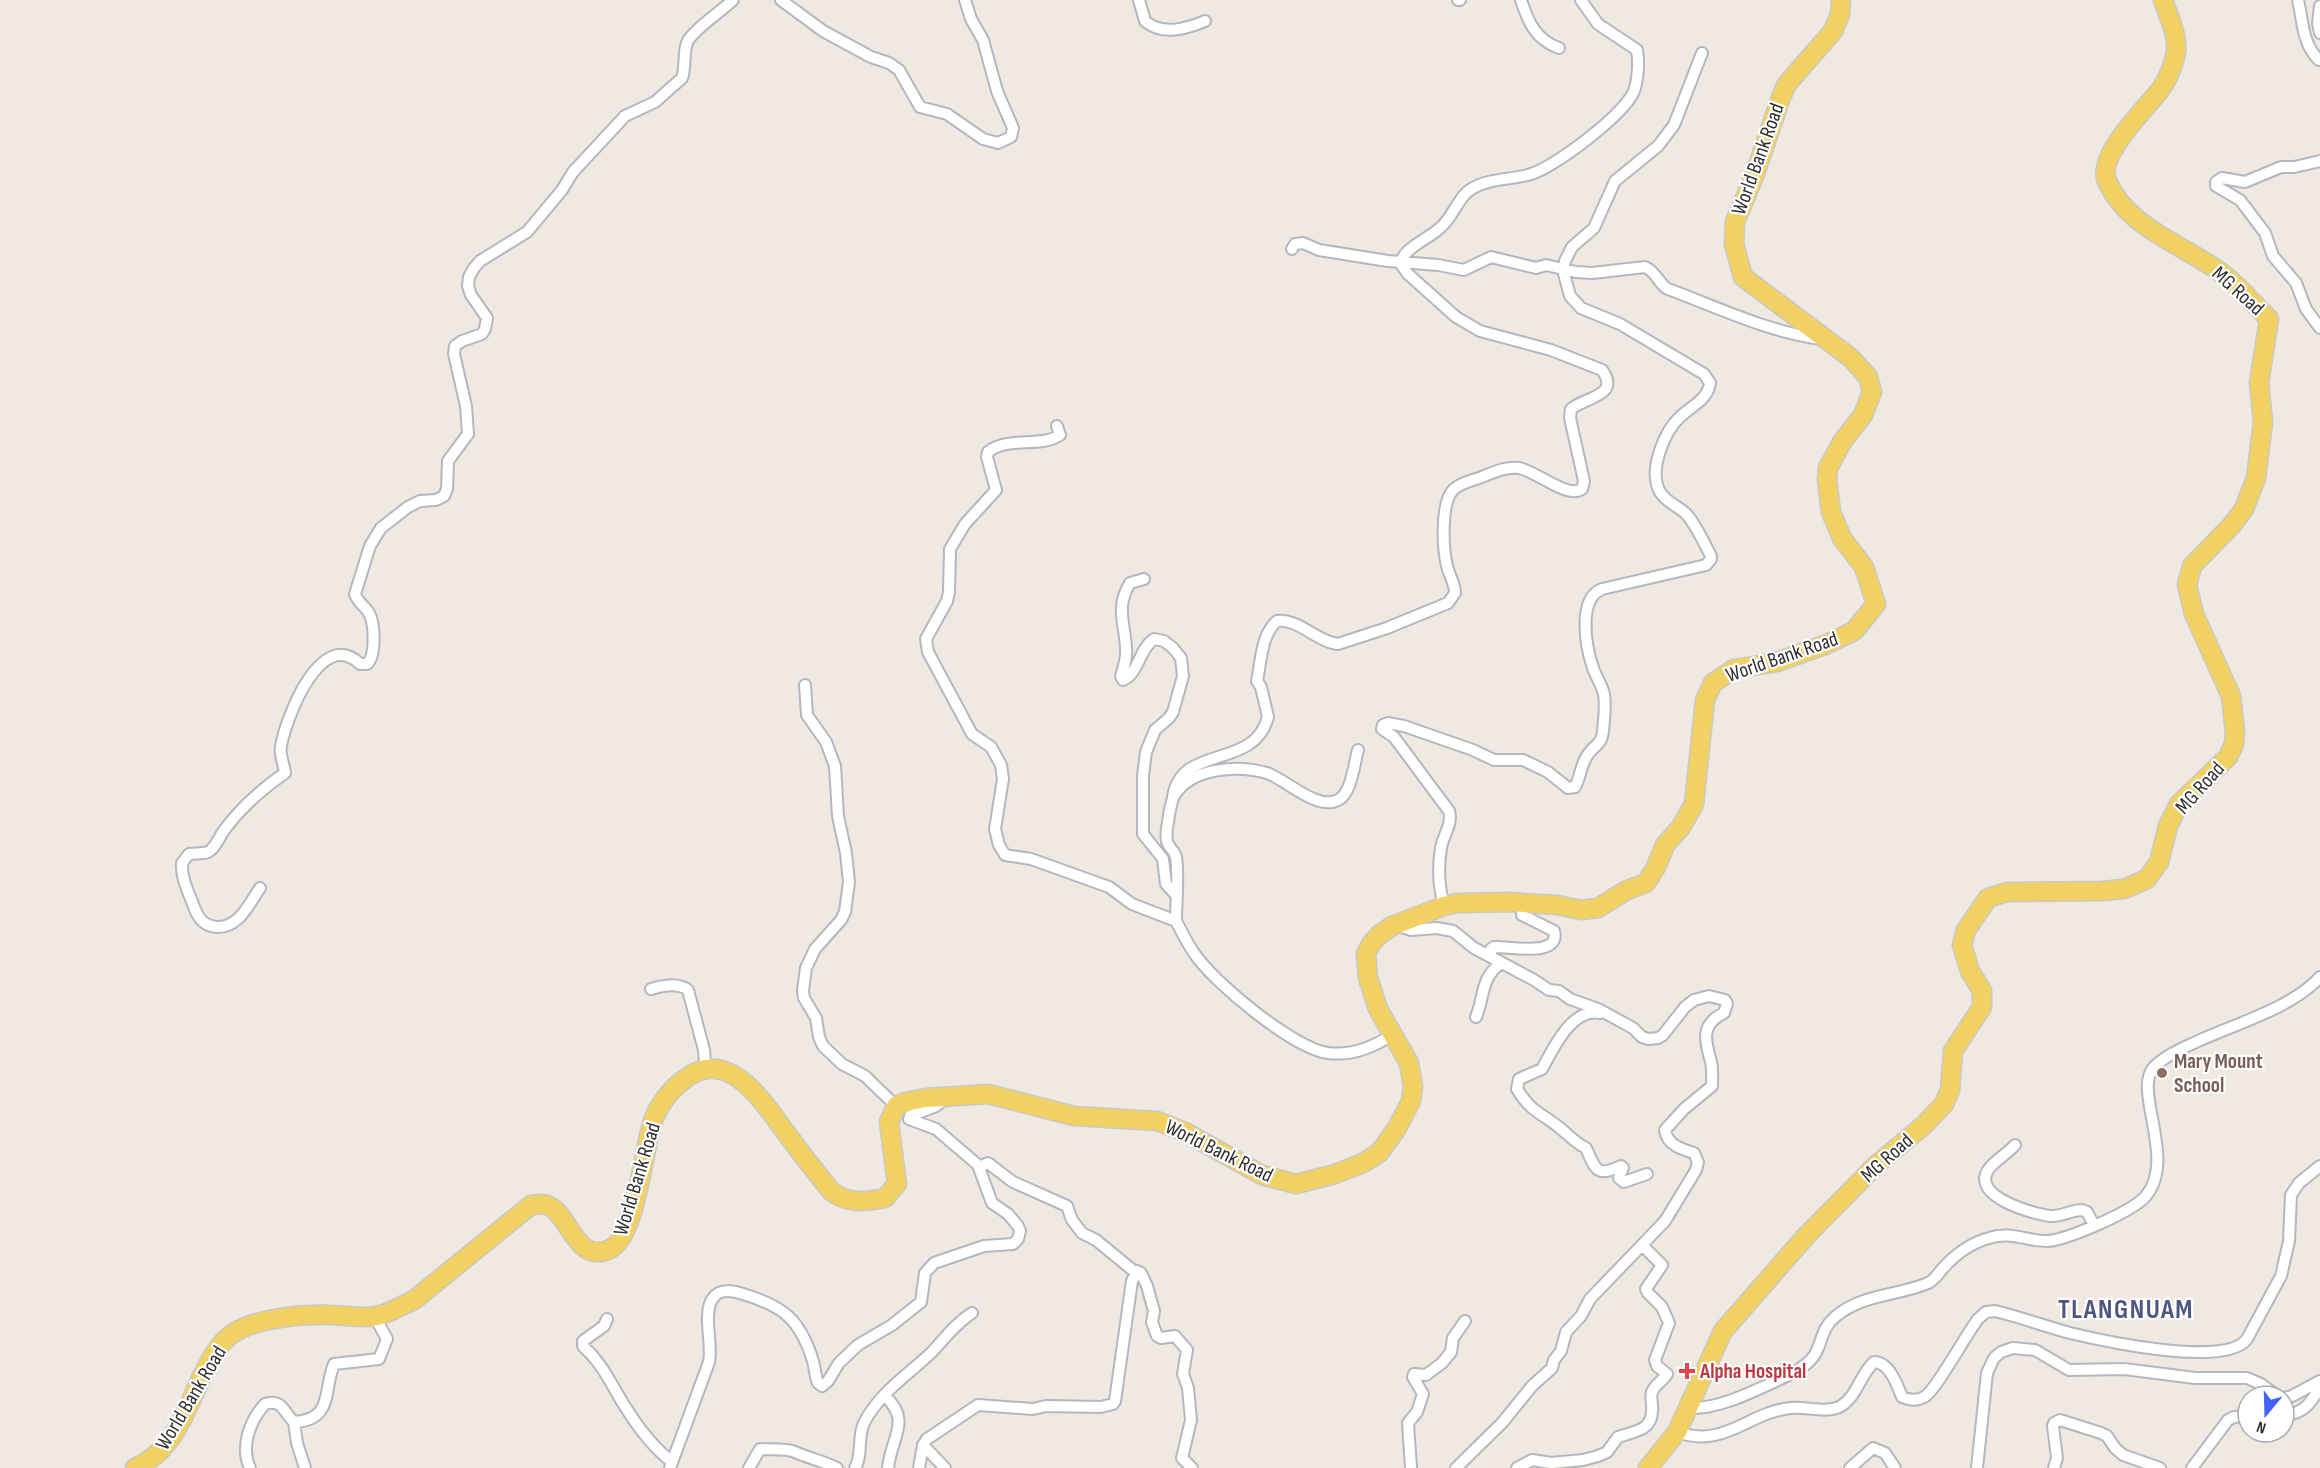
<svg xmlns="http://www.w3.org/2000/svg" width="2320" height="1468" font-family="'Sofia Sans Condensed',sans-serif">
	<rect width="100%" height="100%" fill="#efe9e1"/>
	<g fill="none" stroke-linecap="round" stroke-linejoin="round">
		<defs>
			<path id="minor" d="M781,0L823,31L871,57L889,63L899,70L920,107L947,114L983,139L998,143L1011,137L1013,128L997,91L983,40L971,19L965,0
				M1139,0L1145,21C1162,36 1186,29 1205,21
				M1458,0H1460
				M1521,0C1528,22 1536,40 1559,48
				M2298,0C2303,21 2302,44 2319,60
				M2320,6L2318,23L2320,33
				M2320,161L2294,167H2281L2245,182L2222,178L2216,182V186L2240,200L2265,233L2273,256L2296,283L2306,309L2320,328
				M1292,249L1295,244L1303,243L1319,250L1388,261L1438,265L1464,270L1491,257L1536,268L1546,265L1576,272L1592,273L1645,267C1657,272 1659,285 1668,289C1717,307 1768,332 1821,339
				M1057,426L1060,435C1040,448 1008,436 988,452L987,457L996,490L965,524L950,549L949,592L947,601L926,639L928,652L972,734L991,747L1001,765L1003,779L995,829L999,845L1005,855L1031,859L1109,887L1132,904L1176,921C1182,932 1187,943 1194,953C1214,983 1293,1048 1328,1053C1351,1056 1374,1047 1393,1034
				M1144,579L1130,583C1115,608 1125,623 1126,648C1127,658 1124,667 1121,676L1123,680C1139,673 1139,649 1154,639L1164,641L1173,648L1181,658L1183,676L1173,712L1169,718L1155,730L1146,752L1143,776V834L1163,859L1166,884L1176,895
				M805,685L807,715L826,742L835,766L838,816L846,853L849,882L845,912L841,920L815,949L806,968L803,990L804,998L816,1018L819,1037L823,1046L842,1064L865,1076L896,1106
				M1173,797C1181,743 1254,771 1268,717L1261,687L1257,681C1261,662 1261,635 1277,621C1298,618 1317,642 1338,644L1387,628L1448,603L1455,593C1455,583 1449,575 1447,566C1443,549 1440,502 1454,489C1461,483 1470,481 1479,478C1492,473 1506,466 1519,468C1538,472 1567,499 1582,489L1584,481L1570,418L1571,409C1585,397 1621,396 1602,370L1551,350L1480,331L1456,317L1408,274L1400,263C1406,246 1429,239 1441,227C1454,216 1458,196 1473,188C1490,178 1512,180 1531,174C1555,167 1625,114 1634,91C1638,80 1639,62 1637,50L1598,24L1581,0
				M260,888C249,904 239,928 217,927C200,926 196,913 191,899C186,887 181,875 182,863L189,854C195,853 203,854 208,852C216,848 220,835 225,829C241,808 263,788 285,773C284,763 279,756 281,746C286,718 321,626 360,664H367C376,656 375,624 369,613C365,606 358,603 355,594L370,546L381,528L408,507L420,501L436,500L444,496L447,489L448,461L468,434L466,406L454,354L455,346L462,341L482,334L485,329L487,318L471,295L468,286L469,277L474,268L480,261L527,232L562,190L573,172L625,116L655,102L682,78C686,66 683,54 687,43C690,32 723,10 733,0
				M1444,906C1439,888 1438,866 1441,848C1443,835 1453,824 1449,811L1394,737L1382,729L1383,725L1388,723L1404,726L1473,750L1494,760H1523L1548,772L1568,788L1575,787C1581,776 1581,762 1589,753C1596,744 1602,744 1603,731C1604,719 1606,706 1604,694C1602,685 1596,677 1593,668C1586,647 1577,599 1602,589L1706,565L1711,559V556C1704,543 1697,527 1688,516C1680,506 1667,504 1660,492C1648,471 1664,431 1681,416C1692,406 1708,399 1710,383L1704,374L1620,324L1581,308L1570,296L1563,270L1565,261L1572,247L1594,228L1615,181L1658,146L1674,125L1702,53
				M1176,921C1176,902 1179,875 1176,857C1175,851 1168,847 1167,841C1166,836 1167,827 1168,822C1169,815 1171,802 1174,796C1191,767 1238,765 1267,773C1285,779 1317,811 1338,800C1352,793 1354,763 1358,750
				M1396,925L1411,930L1437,928L1453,931L1474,948L1534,980L1549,990L1559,991L1570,999L1598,1009L1633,1028L1642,1037L1648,1039L1658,1038L1663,1035L1685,1007L1694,1000L1709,996L1725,1000L1727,1004L1724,1013C1700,1024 1705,1041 1711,1062C1713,1070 1712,1078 1712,1086L1684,1109L1665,1130C1667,1145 1681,1149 1694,1153L1698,1162L1696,1170L1665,1221L1590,1299L1581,1316L1566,1332L1561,1351L1554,1360L1552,1368L1532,1386L1502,1423L1456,1468
				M1491,957V949L1494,947C1509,946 1561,958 1554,931L1522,915L1523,904
				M651,989C663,985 679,983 688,990L704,1050L705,1062L703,1069
				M1600,1013C1572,1007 1553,1049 1542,1069L1519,1079L1517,1089C1531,1112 1540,1112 1560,1128C1569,1135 1575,1143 1586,1148C1596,1171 1597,1177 1621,1166L1623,1168L1619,1178L1624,1182L1647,1174
				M1476,1017C1485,995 1480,979 1501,963
				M2015,1145C2007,1154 1994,1161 1988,1170C1971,1197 2034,1214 2050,1216C2061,1217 2071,1210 2082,1210L2087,1212L2094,1225
				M979,1167L988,1163L1013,1182L1067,1206L1072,1220L1082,1233L1096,1240L1135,1272
				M607,1319L604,1326L583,1341V1346C604,1365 611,1385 626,1408C639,1429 653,1447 672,1462
				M885,1396C912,1421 891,1437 888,1468
				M2284,1398L2292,1396L2320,1381
				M1689,1408C1721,1410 1764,1386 1793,1373C1803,1367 1814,1360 1818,1348C1823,1336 1824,1326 1835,1317C1861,1294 1898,1296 1928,1283C1935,1280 1939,1272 1944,1267C1956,1254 1971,1243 1989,1238C2010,1231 2026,1241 2047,1241C2067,1240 2131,1212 2145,1197C2178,1160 2132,1090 2154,1067C2166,1055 2181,1049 2196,1042C2235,1024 2292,1008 2320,977
				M2284,1415C2303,1414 2312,1403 2320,1386
				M294,1422L297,1443L305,1468
				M1677,1432C1725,1449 1748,1412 1791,1408C1805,1406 1828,1414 1841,1406C1857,1396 1860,1375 1874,1362C1889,1362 1897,1384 1902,1397C1909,1400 1917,1401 1924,1397C1935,1392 1967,1333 1978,1319L1986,1312L1995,1311C2020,1317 2044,1326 2070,1333C2103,1341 2226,1368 2247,1339L2281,1276L2289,1241L2291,1195L2299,1183L2320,1166
				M923,1445L945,1468
				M250,1468C240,1447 250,1420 265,1404C282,1398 284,1413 294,1422C334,1420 323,1390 334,1364L379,1359L387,1339L375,1317
				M670,1468L709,1362C713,1344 702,1313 713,1298C720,1288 733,1291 743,1294C783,1306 800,1319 813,1361C815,1368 815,1376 818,1383L822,1386L828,1381L839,1363L858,1345L892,1325L921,1302L925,1273L934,1263L984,1246L1013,1244L1018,1239L1020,1231L1018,1226L1008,1214L992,1203L978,1165L936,1129L909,1119L910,1116L936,1106L945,1098
				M749,1468L760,1449C770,1450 786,1448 795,1452C808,1458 823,1461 837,1468
				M855,1468C863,1454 857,1438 864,1423C879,1393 909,1374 932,1352C945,1338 956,1323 972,1313
				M919,1468L923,1445L927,1439L978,1405L1033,1409L1046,1406L1101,1407L1113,1404L1115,1401L1132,1281L1137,1271L1141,1273L1147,1286L1154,1311L1152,1322L1157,1336L1161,1338L1175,1336L1187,1350L1183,1374L1188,1388L1191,1420L1182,1458L1192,1468
				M1411,1468L1408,1423L1417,1412L1423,1394L1413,1377L1414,1374L1426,1375L1442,1363L1451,1352L1453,1338L1465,1321
				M1517,1468L1532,1460L1551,1463L1583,1460L1598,1456L1607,1452L1618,1437C1632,1432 1652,1431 1652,1411C1653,1404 1650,1399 1652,1392C1655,1384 1663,1381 1667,1374L1657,1366L1655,1360L1669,1323L1662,1307L1648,1293L1646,1289L1662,1265L1643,1246
				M1850,1468L1873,1448L1885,1453L1895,1468
				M1977,1468L1987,1373L1994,1358L2001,1352L2013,1348L2035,1350L2069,1370L2124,1369L2195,1378H2247L2261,1384L2277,1396
				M2054,1468L2057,1458L2053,1426L2054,1423L2060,1420L2101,1433L2107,1436L2115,1448L2123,1455L2160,1468
				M2192,1468L2228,1420L2234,1417L2248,1416"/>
			<path id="primary" d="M135,1468C174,1451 186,1410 203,1374C211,1359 218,1344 232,1334C255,1318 303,1314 330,1315C344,1315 362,1319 376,1316C389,1314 402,1305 414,1300L531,1205C538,1204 543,1203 549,1206C570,1215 576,1265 610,1249C637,1236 643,1146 654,1118C660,1103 672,1088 685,1079C727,1046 762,1100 784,1130C799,1151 815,1171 831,1191C848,1204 864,1202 885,1198L897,1184L889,1122L896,1106L905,1102L926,1098L988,1094L1074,1116L1157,1121L1185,1132L1262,1175L1296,1184L1335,1174L1363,1163L1379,1153L1397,1128L1411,1101L1413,1086L1409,1063L1378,1009L1368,978L1366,954L1371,944L1379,935L1392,926L1444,906L1457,903L1509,902L1557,905L1581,910L1598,908L1627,890L1646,883L1656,867L1665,845L1681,827L1694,804L1705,700L1713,683L1734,669L1777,662L1827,644L1854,631L1876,604L1864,567L1842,538L1831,512L1827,479L1828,468L1842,442L1863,415L1872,392L1868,377L1851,358L1743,277L1734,244L1735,222L1755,174L1781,97L1787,84L1833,31L1840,14L1841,0
				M1648,1468L1677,1432L1723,1331L1806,1236L1874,1167L1924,1125L1944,1104L1950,1090L1953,1051L1982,1007V991L1970,971L1962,945L1966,930L1988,898L2007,892L2102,891L2124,889L2147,879L2159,862L2168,826L2179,804L2228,757L2234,744L2235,732L2231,696L2194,614L2187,585L2192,566L2231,526L2244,509L2256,478L2263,422L2259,383L2269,319C2254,304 2240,287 2223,274C2185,245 2128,229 2107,181C2096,156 2145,110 2160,90C2167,81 2172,68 2175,57C2180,38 2169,18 2163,0"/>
		</defs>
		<use href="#minor" stroke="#b4b7c1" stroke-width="14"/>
		<use href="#primary" stroke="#c9c9c9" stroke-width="21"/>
		<use href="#minor" stroke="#fff" stroke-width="10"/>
		<use href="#primary" stroke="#f2d163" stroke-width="18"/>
	</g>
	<circle fill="#8d6e63" stroke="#fff" stroke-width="2" cx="2162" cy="1073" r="6"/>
	<path fill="#e0444e" stroke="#fff" stroke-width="2" d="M1684 1362h6v6h6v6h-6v6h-6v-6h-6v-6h6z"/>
	<g text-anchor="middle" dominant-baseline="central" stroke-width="4.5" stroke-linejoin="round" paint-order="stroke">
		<g font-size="21" fill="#2e2e2e" stroke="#fff">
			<text transform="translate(1758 159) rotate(-70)">World Bank Road</text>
			<text transform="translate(2238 291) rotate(42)">MG Road</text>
			<text transform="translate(1782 657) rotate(-19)">World Bank Road</text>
			<text transform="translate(2200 788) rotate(-48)">MG Road</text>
			<text transform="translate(1219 1151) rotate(26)">World Bank Road</text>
			<text transform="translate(1887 1158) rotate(-42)">MG Road</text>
			<text transform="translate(637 1179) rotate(-73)">World Bank Road</text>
			<text transform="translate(191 1398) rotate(-59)">World Bank Road</text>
		</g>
		<g font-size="21" font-weight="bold" fill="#785e54" stroke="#fff" text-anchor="start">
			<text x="2174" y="1061">Mary Mount<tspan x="2174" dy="24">School</tspan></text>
		</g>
		<g font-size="21" font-weight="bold" fill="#be3a42" stroke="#fff" text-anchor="start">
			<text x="1700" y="1371">Alpha Hospital</text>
		</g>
		<g font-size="27" font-weight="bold" letter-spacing="1.5" fill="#4d5680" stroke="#fff">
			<text x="2126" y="1310">TLANGNUAM</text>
		</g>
	</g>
	<g transform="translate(2266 1414) rotate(199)"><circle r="28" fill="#ffffff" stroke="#ababab" stroke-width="1.5"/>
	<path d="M0-4.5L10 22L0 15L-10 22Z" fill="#4264fb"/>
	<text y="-9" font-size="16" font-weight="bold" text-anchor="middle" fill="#2e2e2e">N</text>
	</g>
</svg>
